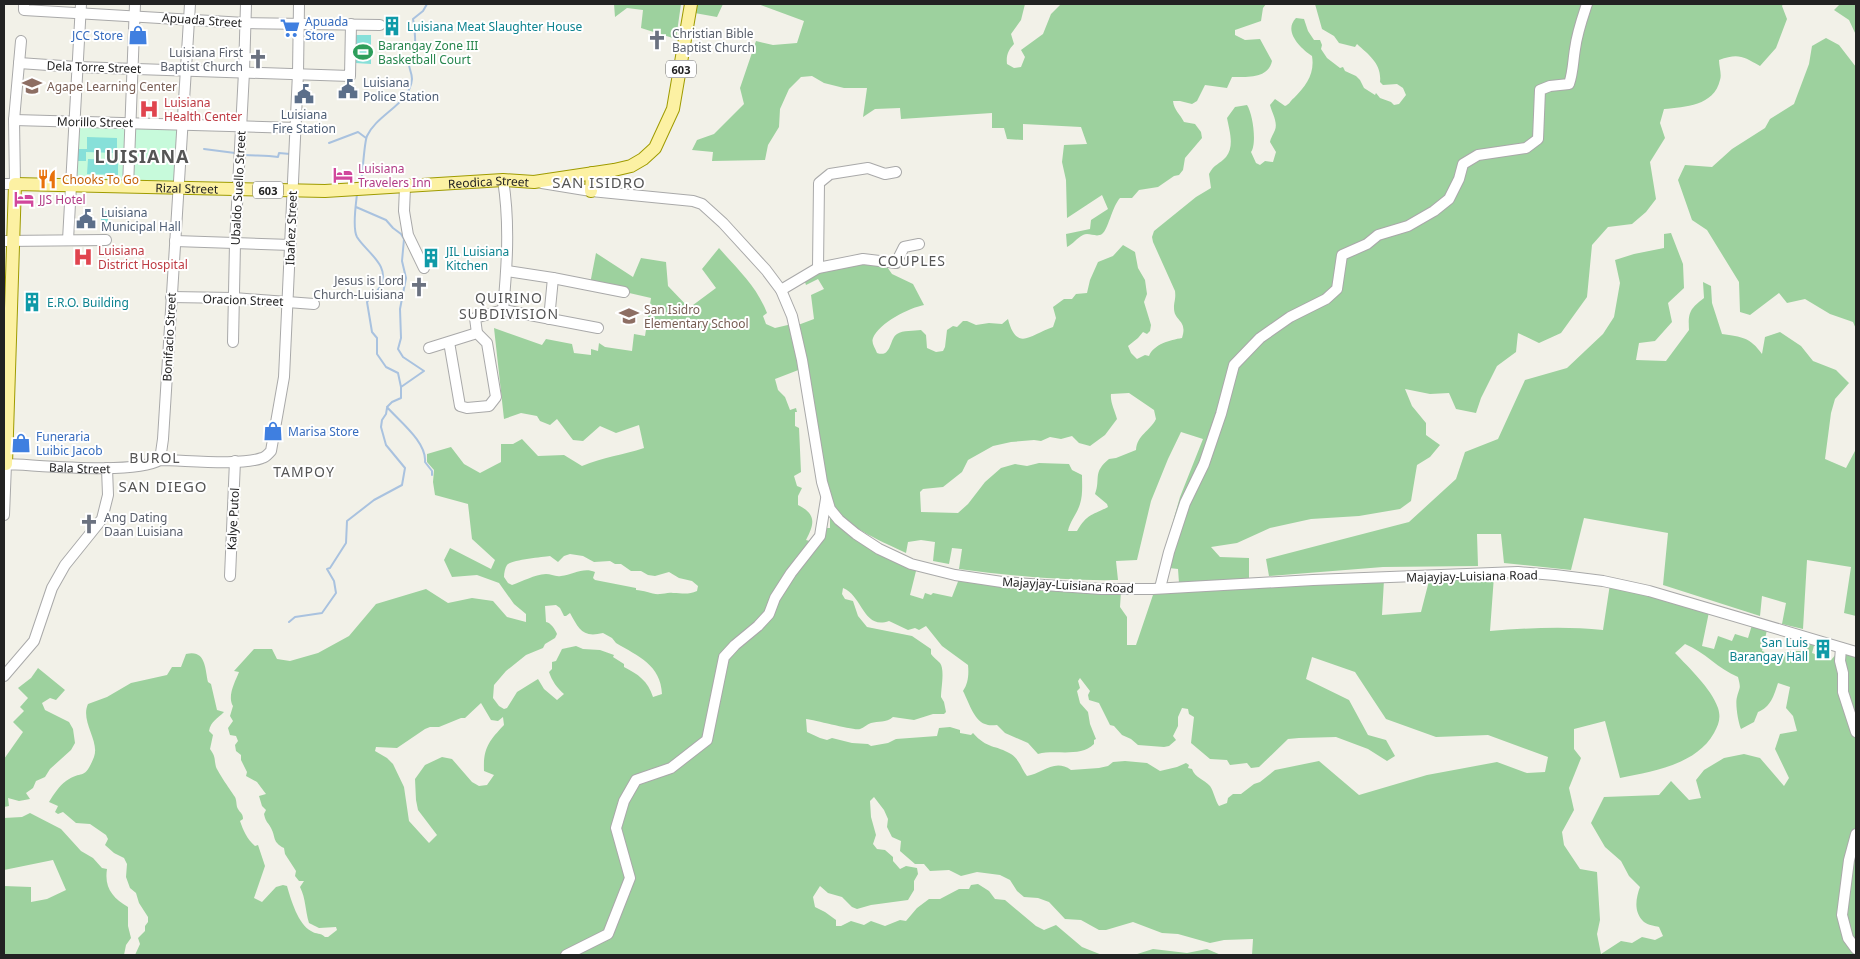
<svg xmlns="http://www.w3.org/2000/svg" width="1860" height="959" font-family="'Noto Sans',sans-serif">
	<rect width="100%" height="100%" fill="#f2f1e8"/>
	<path fill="#9dd19e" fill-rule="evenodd" d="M614,4H681L676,39L641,28L643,10L627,8L615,17Z
		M690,4H723L717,17L689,12Z
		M758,4H1025L1021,20L1011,34L1014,44C1008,50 1006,56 1007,64L1014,68L1021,67L1025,57L1021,50L1043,34L1051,14L1061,4H1266L1263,8L1261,21L1235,30V35L1245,40L1260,39L1272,61C1268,79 1247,77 1232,77L1227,88L1205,85L1197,101L1192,104L1180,101H1173C1174,110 1180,114 1184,122L1195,124L1201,132L1202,138L1185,158L1183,170L1179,175L1174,176L1158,187L1139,190L1132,198H1120C1112,207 1108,230 1102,234C1096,238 1089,232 1083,235C1077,238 1073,244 1067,247L1066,234L1090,229L1091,220L1108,209L1102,195L1067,218L1066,180L1062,162L1064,145L1087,144L1081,127L1023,124V140L1007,139L1004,128H992V113L901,119L900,108L875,109L863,117L867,88H844L824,83L812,76L801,77L789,89L780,109L779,127L768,145L765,160L712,161L713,152L692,150L697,140L714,134L744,104L740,88L756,41L773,45L797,43L804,21Z
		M1315,4H1783L1782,6L1787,19L1776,48L1760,66C1743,56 1738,53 1719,60C1719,66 1722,75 1720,80C1714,106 1685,107 1664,109L1660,123L1665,138L1650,162L1656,199L1646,212L1632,224L1608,227L1592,245L1587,297L1561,333L1539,343L1518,333L1516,352L1497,366L1481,398L1476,413L1456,409L1449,393L1430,394L1405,389L1412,406L1426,423V435L1440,445L1430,457L1417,465L1411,501L1400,509L1359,516L1311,519L1270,528L1237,543L1211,547L1220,557L1249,558V579L1179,583L1178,569L1160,567L1180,497L1203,439L1181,432L1168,459L1151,501L1137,560L1116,561L1118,580C1065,581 1012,576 959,569L962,549L952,548L949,564L933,561L935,542L921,540L908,542L906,553C885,543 849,528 835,509C832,504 830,496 827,491L798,325L814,319L811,295L824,289L818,279L806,285L804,279L826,271L861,262L885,264L892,274L913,284L924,305C909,308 879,323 873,338C871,343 875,348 877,353C892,358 889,339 897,334C903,330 914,331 921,330L926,335L927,348L936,352L943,351L945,347L947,330L953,326L957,327L963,321H967L976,325L989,323L1002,324L1008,319C1017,353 1031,334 1053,327L1056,318L1053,307L1064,299H1072L1076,294L1087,293L1090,280L1098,262L1113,256L1123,245L1135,252L1138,268L1145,280L1147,294L1144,302L1151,325L1150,331L1147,334L1143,332L1138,338L1128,346L1131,353L1137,359L1145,355L1149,356C1154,344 1170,340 1182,338C1188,319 1174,322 1174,308C1174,301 1176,299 1175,291L1153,242L1152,237L1154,231L1196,197L1211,188L1209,174C1214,164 1220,164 1226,157C1235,146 1229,129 1227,118L1235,107L1247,105C1253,114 1257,144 1251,152L1256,163L1260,165L1265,161L1273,162L1276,152L1270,142C1271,137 1273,135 1275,130C1278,122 1272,113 1270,105L1275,99L1285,106C1290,104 1290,101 1294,98C1306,86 1315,74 1312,56C1300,48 1283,31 1296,18L1304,19L1308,31L1314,40H1320L1322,45L1321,49L1327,58L1340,68L1343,67L1345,71L1356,76L1360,80L1364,88L1375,95L1376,93L1380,98L1391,102L1394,105L1399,104L1406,95L1403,88L1397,84L1383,85L1380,82C1382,64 1369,55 1357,44L1355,47L1339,43L1334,36L1322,29ZM1129,393L1154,410L1156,419C1150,431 1137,435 1136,450L1116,458L1109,459C1092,473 1101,478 1095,494L1107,504L1108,507C1091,516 1088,513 1077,531H1068C1070,521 1077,514 1080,504C1083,495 1082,484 1082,475L1072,470L1069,464L1039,463L1027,466L1015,464L1001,468L985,482L968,504L958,513L921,512L920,492L923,489L943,487L962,472L968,460L993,446L1011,442L1034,440L1041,441L1050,437L1061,439L1072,436L1079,443L1090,446L1105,435L1117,419C1115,411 1110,402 1111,394Z
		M1840,4H1856V35L1849,20L1834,10Z
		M1826,38L1839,45L1856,67V329L1853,322L1830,314L1805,299L1787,303L1779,293L1750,315L1740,312L1739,282L1707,230L1692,220L1678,180L1685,165L1712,167L1732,149L1765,128L1770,119L1794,104L1809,64L1812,46Z
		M1671,233L1683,264L1684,288L1668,303L1672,322L1655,341L1639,343L1636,360L1666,361L1689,330C1688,312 1690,309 1704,298L1703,282L1711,286L1712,303L1722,334C1742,337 1750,337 1762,354L1765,337L1780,332L1801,346L1813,361L1836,370L1849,383L1835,399L1831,413L1825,459L1846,468L1856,449V616L1844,613L1851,567L1807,560L1803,629L1782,624L1786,603L1762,596L1760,616L1663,585L1668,533L1584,518L1571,570L1504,563L1501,534H1477L1478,566L1383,567L1269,576L1266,559L1409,522L1456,479L1465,452L1498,439L1525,380L1567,368L1603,334L1614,317L1620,283L1615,260L1634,254L1664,248V234Z
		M719,248C738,270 756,285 767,313L763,316L766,324L775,328L792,324L801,369L775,379L778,390L785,397L790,410L796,408L797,412H795V426L799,428L801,472L794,476L797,486L802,488L798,496V505C816,514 815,523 806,540L817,543L824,528H830V512L840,523L917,567L910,595L923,599L925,593L931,595L933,593L952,597L959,579C1012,593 1067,590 1121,591L1120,607L1127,617V645H1136L1155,589L1384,580L1382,615L1421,612L1430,577L1494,576L1490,631C1528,628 1565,626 1603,630L1610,584L1709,612L1702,646L1714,649L1718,636L1732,641L1735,634L1748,638L1752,625L1767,630L1762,651L1777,656L1788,651H1803L1806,640L1815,642L1812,653L1831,660L1838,652L1856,657V955H1252L1253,939L1224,940L1210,943L1178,934L1162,933L1133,922L1106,930H1099L1081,920L1065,919L1049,902L1038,898L1024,897L1017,891L1010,880L1000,875L977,872L961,876L949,870L930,871L924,864H915L900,851L901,841L892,837L887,827L888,819L884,810L874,797L870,801L871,817L876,835L873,844L877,849L885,850L893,857V861L900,869L906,866L917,868L918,874L914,881V890L908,900L871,905L857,909L852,907L842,897L828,893L820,886L813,897L815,907L825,912L836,920V926H841L851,921L864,925L871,921L885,926L900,920L906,921L917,908L929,899H940L959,889H969L971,885L978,884L989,891L995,899L1005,900L1036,926L1044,930L1056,925L1082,947L1102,955H135L140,944L138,938L145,931V926L148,922V917L139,903L136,893L130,888L126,877L127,864L124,858L114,853L105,845L108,839L106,835L90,824L76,823L63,812L58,814L55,812L58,806L49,802C54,794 59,786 66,781C83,769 84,782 94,757C100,741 80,721 88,704L107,697L131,683L167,675L172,667H181L186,654C206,649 205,669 208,682L211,684L217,710L224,712C217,719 211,721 209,731L213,735L210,749C216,757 214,759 216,767C219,774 231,791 235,797C237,801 236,806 238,809C240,813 243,813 243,819L240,821C243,830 247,839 255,846L258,845L265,866L254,898L262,902L276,887L283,885L287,886C291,900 298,924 311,931C317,935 320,932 325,937H328L337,930L336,927L319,928L309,923C305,910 306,899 300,887L304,881H299L295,876L296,871L285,854L284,848C272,842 276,837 271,828C268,822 266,823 264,814L266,810L262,806L259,796L266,794L257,782L246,776L247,772L241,760V755L236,751L235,745L238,741L236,736L230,735L228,728L233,721L230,716L233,706C227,696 235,682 239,672L234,671L254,649H272L277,659L290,661L318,653L349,636L376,604L426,589L448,603L472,598L493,601L507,617L526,622V614L514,604L499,583L477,575L452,577L444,560L450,548L491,569L495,560L472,539L468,504L435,495L433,482L434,470L427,462V454L451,447L464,464L480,473L501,462V444H513L522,439L538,456L564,455L582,466C603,457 623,455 644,448L639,425L616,433L600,426L583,441L573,440L557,419L550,425L540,421L537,416L521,413L504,419L494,328L542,345L546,339L572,344L574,353L591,355V349L598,351L599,343L605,347L632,351L634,334L645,336L651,298L590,284L596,253L633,277L641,258L666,262L668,286L689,308L716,288L702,269ZM570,554L583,556L594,562L610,561L615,564H621L631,571H641L648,575L655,576L669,572L679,578L692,581L698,586L697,591C688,595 682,593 673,593C668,592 664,594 660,594C653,595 644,590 636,590V588L595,580L593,578L595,572C583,567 573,575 561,576C555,577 551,574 546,574C534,575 523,581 512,585L508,583L504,577C504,573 505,568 507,565C510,560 542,557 550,556L558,562L564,556ZM843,588C863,596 863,630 889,621L908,630L915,628L919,630L926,626L942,646L968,665C969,675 968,684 963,691C968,700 974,721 985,724C989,726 993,725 997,725L1005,733L1028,743L1038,754C1055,749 1080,758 1094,744V740L1096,739L1090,724L1088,712L1080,703L1077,691L1080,688L1078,681L1080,678L1090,691L1088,695L1089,700L1099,703L1110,725L1114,726L1122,735L1131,739L1138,745L1164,747L1169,746L1176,740L1173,736L1178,726V717L1182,708L1188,709L1189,714L1194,717L1191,743L1210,759L1227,760L1230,765L1247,763L1251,768L1259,767L1288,739L1299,738L1336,737L1368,749L1387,761L1395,756L1386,740L1368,735L1349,700L1306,679L1312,657L1355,672L1386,719L1436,737L1488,735L1548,757L1545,772L1527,773L1497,762L1427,775L1359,795L1319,761L1275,770L1260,782L1254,784L1241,794H1233L1228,798L1227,803L1219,806C1215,800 1214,792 1210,786C1204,779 1195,778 1192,769L1188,768L1189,765L1186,763L1177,767L1160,771L1147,763L1125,761L1113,762L1108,766L1099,768L1071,770C1054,758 1042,774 1027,776C1021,768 1019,759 1011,754C996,745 987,749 973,733L971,735L960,733V730L950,727L939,728L937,736L896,739L888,743L871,746L868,744L852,743L832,738L827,740L820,738L807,732L806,719C816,720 854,731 860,729C864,728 867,724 871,723C878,721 886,723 893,717L914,720L933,714H944L946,712L944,702L941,697C941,688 945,670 940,663C937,660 933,657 931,654V649L912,636L867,627L858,616L853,601L845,599L842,594ZM556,605L560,608L564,616H566L570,613C579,629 582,638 603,633L612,638L616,643C638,656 661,665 662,694L653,697C648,681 638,674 624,667V664L613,657L614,655L600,650L583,649L576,646L562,649L556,661L552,662V669L549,672C552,681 557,688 564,694L557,700L544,689L538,679L517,692L507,708L504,709L499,706L493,698L494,685L506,671L526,655L543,648L545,644L555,638L557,634C555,629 551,623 546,622L545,606ZM1685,644C1705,652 1718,669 1738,677C1741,689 1740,686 1737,697C1735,703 1738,722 1741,729L1754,722L1758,712C1771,707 1774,695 1778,683L1790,687L1786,708L1793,716L1797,731L1780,734L1775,749L1789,778L1784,786L1760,758L1744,754L1724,758L1704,770L1696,780L1701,798L1689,800L1671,781L1659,795L1604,797L1591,823L1605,847L1621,861L1629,876L1640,887C1636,898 1633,912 1644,922C1648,925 1655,926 1659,927L1663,936L1655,940L1642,937L1632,943L1621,941L1601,954L1597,934L1600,920L1597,872L1580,869L1564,845L1562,832L1574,810L1569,788L1581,758L1574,749V729L1605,721L1620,778C1653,771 1696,765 1714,733C1719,724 1721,718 1718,708C1711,688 1689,668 1675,653ZM481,703L491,720L498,721L503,717L504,725C489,741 483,748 484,771L494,775L487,785L479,786L472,782L452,759L442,757L425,765L415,779L416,800L418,810L437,835L429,843L409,821L404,787L393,764L387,758L375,751L376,747L397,748L425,729L430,727H439L461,718H465Z
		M38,668L65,690L56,700L50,698L42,703L45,710L69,722L73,729L75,743L71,750L50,769L45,777L36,781L33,788L26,793L30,799L19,801L8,798L9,806L4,807V759L23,732L13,722L24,711L20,707L28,698L18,688L31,678Z
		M30,813L61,829L81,851L93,858L102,868L107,869C104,888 113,898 128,907V926L131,938L126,945L124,955H4V886L31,887V902L47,899L66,890L53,860L4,870V818L22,817Z
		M1153,949L1187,953L1207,949L1221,955H1134Z"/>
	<path fill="#c7fadb" d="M79,125L179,126L175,184L76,183Z"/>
	<path fill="#87e0d9" d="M355,35H371V64L355,63Z
		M87,137L117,138V153L86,152V161H78V149H87Z
		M88,159L118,160V175L87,174Z
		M101,211H108V224H101Z"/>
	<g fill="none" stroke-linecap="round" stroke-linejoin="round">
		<path stroke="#a9c2df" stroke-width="2" d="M329,143L358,132L366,138
			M204,149L235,153
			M244,155C256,156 265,155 278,157L279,153L290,154
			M361,182C363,172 364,143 367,136C377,114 410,104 412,79C412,73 409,69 409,64C418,55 415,31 413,19L423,11L427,4
			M357,194C356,204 352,228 357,237C366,252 392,266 380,287C376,293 371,296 367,302L372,332L377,338V354L386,367L398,373L401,387
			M356,207L386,220L393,228L401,234L404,239L402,261L406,278L400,309L401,338L398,349L403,357L424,371L401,387V398L392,402L387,407C399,421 427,442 425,462L432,471V475
			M289,622L295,617L322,613L336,593L334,581L327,569L330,568L346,543L347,521L374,500L402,485L405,468L386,445L381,427L382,420L386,414L387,408"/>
		<defs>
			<g id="minor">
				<path d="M24,4V10L245,23L380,25"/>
				<path d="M19,63L77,67L350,76L351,24"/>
				<path d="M14,120L296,128"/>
				<path d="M503,180C510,223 507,267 503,310"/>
				<path d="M542,183L591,191L693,201L702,204L723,223L766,270L781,290L792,316L802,360L822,482L830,509L839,520L856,534L879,549L911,564L955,575L1002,582L1101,589H1153L1313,580L1518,572L1555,575L1603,581L1649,591L1856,652"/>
				<path d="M4,184H15L14,120L21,41"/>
				<path d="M128,187L135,4"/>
				<path d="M405,187L404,211L408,235L424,268"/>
				<path d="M68,240L81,4"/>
				<path d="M4,241L106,240"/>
				<path d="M175,241L291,245"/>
				<path d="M818,268L819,183L830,174L868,168L885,174L896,172"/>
				<path d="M507,271L553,278L624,292"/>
				<path d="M781,290L818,268L863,259L896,263L904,247L919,244"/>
				<path d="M171,297L234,298L314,304"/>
				<path d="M549,319L553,278"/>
				<path d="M477,333L475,318L503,310L598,328"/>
				<path d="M233,342L235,243L244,72L246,4"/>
				<path d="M429,348L477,333L487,343L496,397L489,406L467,408L460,406L449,342"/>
				<path d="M160,460L163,439L190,4"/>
				<path id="s1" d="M4,515L6,464C39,465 134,475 160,460C185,460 240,466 262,458C266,457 268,454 271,451L284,377L298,73L299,4"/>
				<path d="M230,576L235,461"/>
				<path d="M1160,588L1169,552L1185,503L1204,464L1221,414L1234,365L1260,338L1290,317L1326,299L1337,289L1342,255L1367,244L1378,235L1408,226L1434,211L1449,199L1459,179L1463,164L1478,155L1526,148L1538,139L1540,90L1550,86L1569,84C1573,73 1573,61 1575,49C1577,33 1582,19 1587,4"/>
				<path d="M1841,648L1840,661L1843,673V692L1856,732"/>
				<path d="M4,676L34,641L52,588L65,565L102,519L108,495L107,468"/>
				<path d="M1856,834L1849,860L1842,915L1848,938L1856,949"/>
				<path d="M566,955L608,934L630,878L616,828L624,801L636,780L671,768L707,740L724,657L735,645L758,626L769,614L775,598L791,573L820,536L826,499"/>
			</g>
			<g id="major">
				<path d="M591,191L592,173"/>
				<path id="s2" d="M4,464H6L15,184L325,191L503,180L534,182L614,170L631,166L643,159L655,148L673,109L691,4"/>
			</g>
		</defs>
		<use href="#minor" stroke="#a9a9a9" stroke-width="12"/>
		<use href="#major" stroke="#9f9b00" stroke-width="14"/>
		<use href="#minor" stroke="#fff" stroke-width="10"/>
		<use href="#major" stroke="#fcf1a3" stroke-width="12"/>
	</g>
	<defs>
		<symbol id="building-bare" viewBox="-9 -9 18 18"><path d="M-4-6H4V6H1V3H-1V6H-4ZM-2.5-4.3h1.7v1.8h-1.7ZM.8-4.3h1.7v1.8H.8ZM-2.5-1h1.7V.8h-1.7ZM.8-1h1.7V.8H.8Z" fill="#0f9aa8" stroke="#fff" stroke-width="2.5" paint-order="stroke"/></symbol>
		<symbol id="supermarket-bare" viewBox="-9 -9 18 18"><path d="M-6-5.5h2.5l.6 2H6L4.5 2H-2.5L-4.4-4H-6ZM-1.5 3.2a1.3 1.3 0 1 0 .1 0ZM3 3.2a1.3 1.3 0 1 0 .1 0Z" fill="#3f7fe0" stroke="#fff" stroke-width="2.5" paint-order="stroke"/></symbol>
		<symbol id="shop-bare" viewBox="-9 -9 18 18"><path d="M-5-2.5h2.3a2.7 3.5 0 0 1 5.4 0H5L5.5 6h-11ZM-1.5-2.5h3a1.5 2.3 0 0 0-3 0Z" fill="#3f7fe0" stroke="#fff" stroke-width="2.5" paint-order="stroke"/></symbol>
		<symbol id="church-bare" viewBox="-9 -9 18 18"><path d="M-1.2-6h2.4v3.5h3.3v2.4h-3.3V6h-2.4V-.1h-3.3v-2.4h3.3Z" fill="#6b7280" stroke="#fff" stroke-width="2.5" paint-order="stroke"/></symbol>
		<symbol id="stadium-bare" viewBox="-9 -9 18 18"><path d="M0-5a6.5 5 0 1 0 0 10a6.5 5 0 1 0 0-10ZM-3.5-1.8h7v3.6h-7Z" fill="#2e9e5b" stroke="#fff" stroke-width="2.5" paint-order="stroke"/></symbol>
		<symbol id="school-bare" viewBox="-9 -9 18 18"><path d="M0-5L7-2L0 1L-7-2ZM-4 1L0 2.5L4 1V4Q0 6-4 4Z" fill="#8d6e63" stroke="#fff" stroke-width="2.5" paint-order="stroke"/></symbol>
		<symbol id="civic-bare" viewBox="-9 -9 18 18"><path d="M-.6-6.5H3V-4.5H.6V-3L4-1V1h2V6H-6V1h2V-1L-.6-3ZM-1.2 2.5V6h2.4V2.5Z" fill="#5c6f8a" stroke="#fff" stroke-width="2.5" paint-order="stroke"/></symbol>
		<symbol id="hospital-bare" viewBox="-9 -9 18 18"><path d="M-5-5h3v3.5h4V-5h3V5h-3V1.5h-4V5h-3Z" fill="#e0444e" stroke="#fff" stroke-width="2.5" paint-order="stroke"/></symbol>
		<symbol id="hotel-bare" viewBox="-9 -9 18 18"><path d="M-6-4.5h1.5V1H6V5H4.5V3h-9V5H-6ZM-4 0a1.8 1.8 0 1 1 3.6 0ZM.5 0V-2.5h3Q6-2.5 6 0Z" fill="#d1479c" stroke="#fff" stroke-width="2.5" paint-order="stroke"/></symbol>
		<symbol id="restaurant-bare" viewBox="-9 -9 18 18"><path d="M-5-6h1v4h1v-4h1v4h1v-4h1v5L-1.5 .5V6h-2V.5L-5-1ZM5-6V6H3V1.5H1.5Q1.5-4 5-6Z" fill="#e8710a" stroke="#fff" stroke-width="2.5" paint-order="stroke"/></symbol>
	</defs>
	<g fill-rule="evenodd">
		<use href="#building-bare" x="378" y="12" width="28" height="28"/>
		<use href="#supermarket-bare" x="276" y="14" width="28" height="28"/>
		<use href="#shop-bare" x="124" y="21" width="28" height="28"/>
		<use href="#church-bare" x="643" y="26" width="28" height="28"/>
		<use href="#stadium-bare" x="349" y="38" width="28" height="28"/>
		<use href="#church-bare" x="244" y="45" width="28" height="28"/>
		<use href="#school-bare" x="18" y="72" width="28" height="28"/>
		<use href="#civic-bare" x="334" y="75" width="28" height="28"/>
		<use href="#civic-bare" x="290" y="80" width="28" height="28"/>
		<use href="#hospital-bare" x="135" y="95" width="28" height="28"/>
		<use href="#hotel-bare" x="329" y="161" width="28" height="28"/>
		<use href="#restaurant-bare" x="33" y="165" width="28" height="28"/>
		<use href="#hotel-bare" x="10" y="185" width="28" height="28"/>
		<use href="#civic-bare" x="72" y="205" width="28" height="28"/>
		<use href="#hospital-bare" x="69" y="243" width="28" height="28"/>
		<use href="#building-bare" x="417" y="244" width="28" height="28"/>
		<use href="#church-bare" x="405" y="273" width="28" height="28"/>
		<use href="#building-bare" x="18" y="288" width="28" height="28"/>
		<use href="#school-bare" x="615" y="302" width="28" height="28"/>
		<use href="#shop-bare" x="259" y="417" width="28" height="28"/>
		<use href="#shop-bare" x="7" y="429" width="28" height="28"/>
		<use href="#church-bare" x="75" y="510" width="28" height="28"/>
		<use href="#building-bare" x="1809" y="635" width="28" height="28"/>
	</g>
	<g text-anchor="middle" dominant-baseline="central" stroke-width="4" stroke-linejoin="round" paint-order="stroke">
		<g fill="#fff" stroke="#646464" stroke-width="1">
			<rect x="666" y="60.5" width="30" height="17" rx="4"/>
			<rect x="253" y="181.5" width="30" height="17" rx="4"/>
		</g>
		<g font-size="11" font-weight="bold" fill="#222">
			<text x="681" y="69">603</text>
			<text x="268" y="190">603</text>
		</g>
		<g font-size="12" fill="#222" stroke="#fff">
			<text transform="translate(202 20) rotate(4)">Apuada Street</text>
			<text transform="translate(94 67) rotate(2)">Dela Torre Street</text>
			<text transform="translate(95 122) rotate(1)">Morillo Street</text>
			<text stroke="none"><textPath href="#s2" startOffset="756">Reodica Street</textPath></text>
			<text stroke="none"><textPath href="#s2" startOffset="454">Rizal Street</textPath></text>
			<text transform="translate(238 188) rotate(-87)">Ubaldo Suello Street</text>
			<text transform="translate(291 228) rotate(-88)">Ibañez Street</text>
			<text transform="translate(243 300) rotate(2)">Oracion Street</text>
			<text transform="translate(169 337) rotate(-87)">Bonifacio Street</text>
			<text stroke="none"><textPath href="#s1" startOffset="125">Bala Street</textPath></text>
			<text transform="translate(233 519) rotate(-87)">Kalye Putol</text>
			<text transform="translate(1472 576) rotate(-1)">Majayjay-Luisiana Road</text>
			<text transform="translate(1068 585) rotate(3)">Majayjay-Luisiana Road</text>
		</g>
		<g font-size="12" fill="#366cbe" stroke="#fff" text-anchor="start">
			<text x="305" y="21">Apuada<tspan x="305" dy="14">Store</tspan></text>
			<text x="123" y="35" text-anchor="end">JCC Store</text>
			<text x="288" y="431">Marisa Store</text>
			<text x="36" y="436">Funeraria<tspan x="36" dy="14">Luibic Jacob</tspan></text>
		</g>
		<g font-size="12" fill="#0d838f" stroke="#fff" text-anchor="start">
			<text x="407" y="26">Luisiana Meat Slaughter House</text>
			<text x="446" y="251">JIL Luisiana<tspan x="446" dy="14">Kitchen</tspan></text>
			<text x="47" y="302">E.R.O. Building</text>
			<text x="1808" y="642" text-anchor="end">San Luis<tspan x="1808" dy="14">Barangay Hall</tspan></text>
		</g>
		<g font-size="12" fill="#5b616d" stroke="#fff" text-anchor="start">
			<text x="672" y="33">Christian Bible<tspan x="672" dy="14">Baptist Church</tspan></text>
			<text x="243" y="52" text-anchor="end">Luisiana First<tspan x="243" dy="14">Baptist Church</tspan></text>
			<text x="404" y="280" text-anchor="end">Jesus is Lord<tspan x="404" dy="14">Church-Luisiana</tspan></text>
			<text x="104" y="517">Ang Dating<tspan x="104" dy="14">Daan Luisiana</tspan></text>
		</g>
		<g font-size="12" fill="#27864d" stroke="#fff" text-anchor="start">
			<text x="378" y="45">Barangay Zone III<tspan x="378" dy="14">Basketball Court</tspan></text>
		</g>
		<g font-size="12" fill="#4e5e75" stroke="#fff" text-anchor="start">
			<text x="363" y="82">Luisiana<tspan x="363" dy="14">Police Station</tspan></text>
			<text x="304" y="114" text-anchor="middle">Luisiana<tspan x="304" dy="14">Fire Station</tspan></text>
			<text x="101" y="212">Luisiana<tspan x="101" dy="14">Municipal Hall</tspan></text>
		</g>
		<g font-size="12" fill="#785e54" stroke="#fff" text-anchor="start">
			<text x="47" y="86">Agape Learning Center</text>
			<text x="644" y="309">San Isidro<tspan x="644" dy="14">Elementary School</tspan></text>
		</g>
		<g font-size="12" fill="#be3a42" stroke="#fff" text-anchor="start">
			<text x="164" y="102">Luisiana<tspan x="164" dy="14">Health Center</tspan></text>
			<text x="98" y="250">Luisiana<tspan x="98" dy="14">District Hospital</tspan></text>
		</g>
		<g font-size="12" fill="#b23c85" stroke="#fff" text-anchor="start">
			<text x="358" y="168">Luisiana<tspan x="358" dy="14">Travelers Inn</tspan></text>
			<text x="39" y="199">JJS Hotel</text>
		</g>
		<g font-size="12" fill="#c56008" stroke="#fff" text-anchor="start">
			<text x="62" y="179">Chooks To Go</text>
		</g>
		<g font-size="14" letter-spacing="1" fill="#555" stroke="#fff">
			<text x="912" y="260">COUPLES</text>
			<text x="509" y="297">QUIRINO<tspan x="509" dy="16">SUBDIVISION</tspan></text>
			<text x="155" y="457">BUROL</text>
			<text x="304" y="471">TAMPOY</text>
		</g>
		<g font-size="15" letter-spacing="1" fill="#555" stroke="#fff">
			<text x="599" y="182">SAN ISIDRO</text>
			<text x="163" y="486">SAN DIEGO</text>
		</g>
		<g font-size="18" font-weight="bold" letter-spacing="1" fill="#555" stroke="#fff">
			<text x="142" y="156">LUISIANA</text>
		</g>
	</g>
	<rect width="1860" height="959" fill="none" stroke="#222222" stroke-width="10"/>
</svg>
